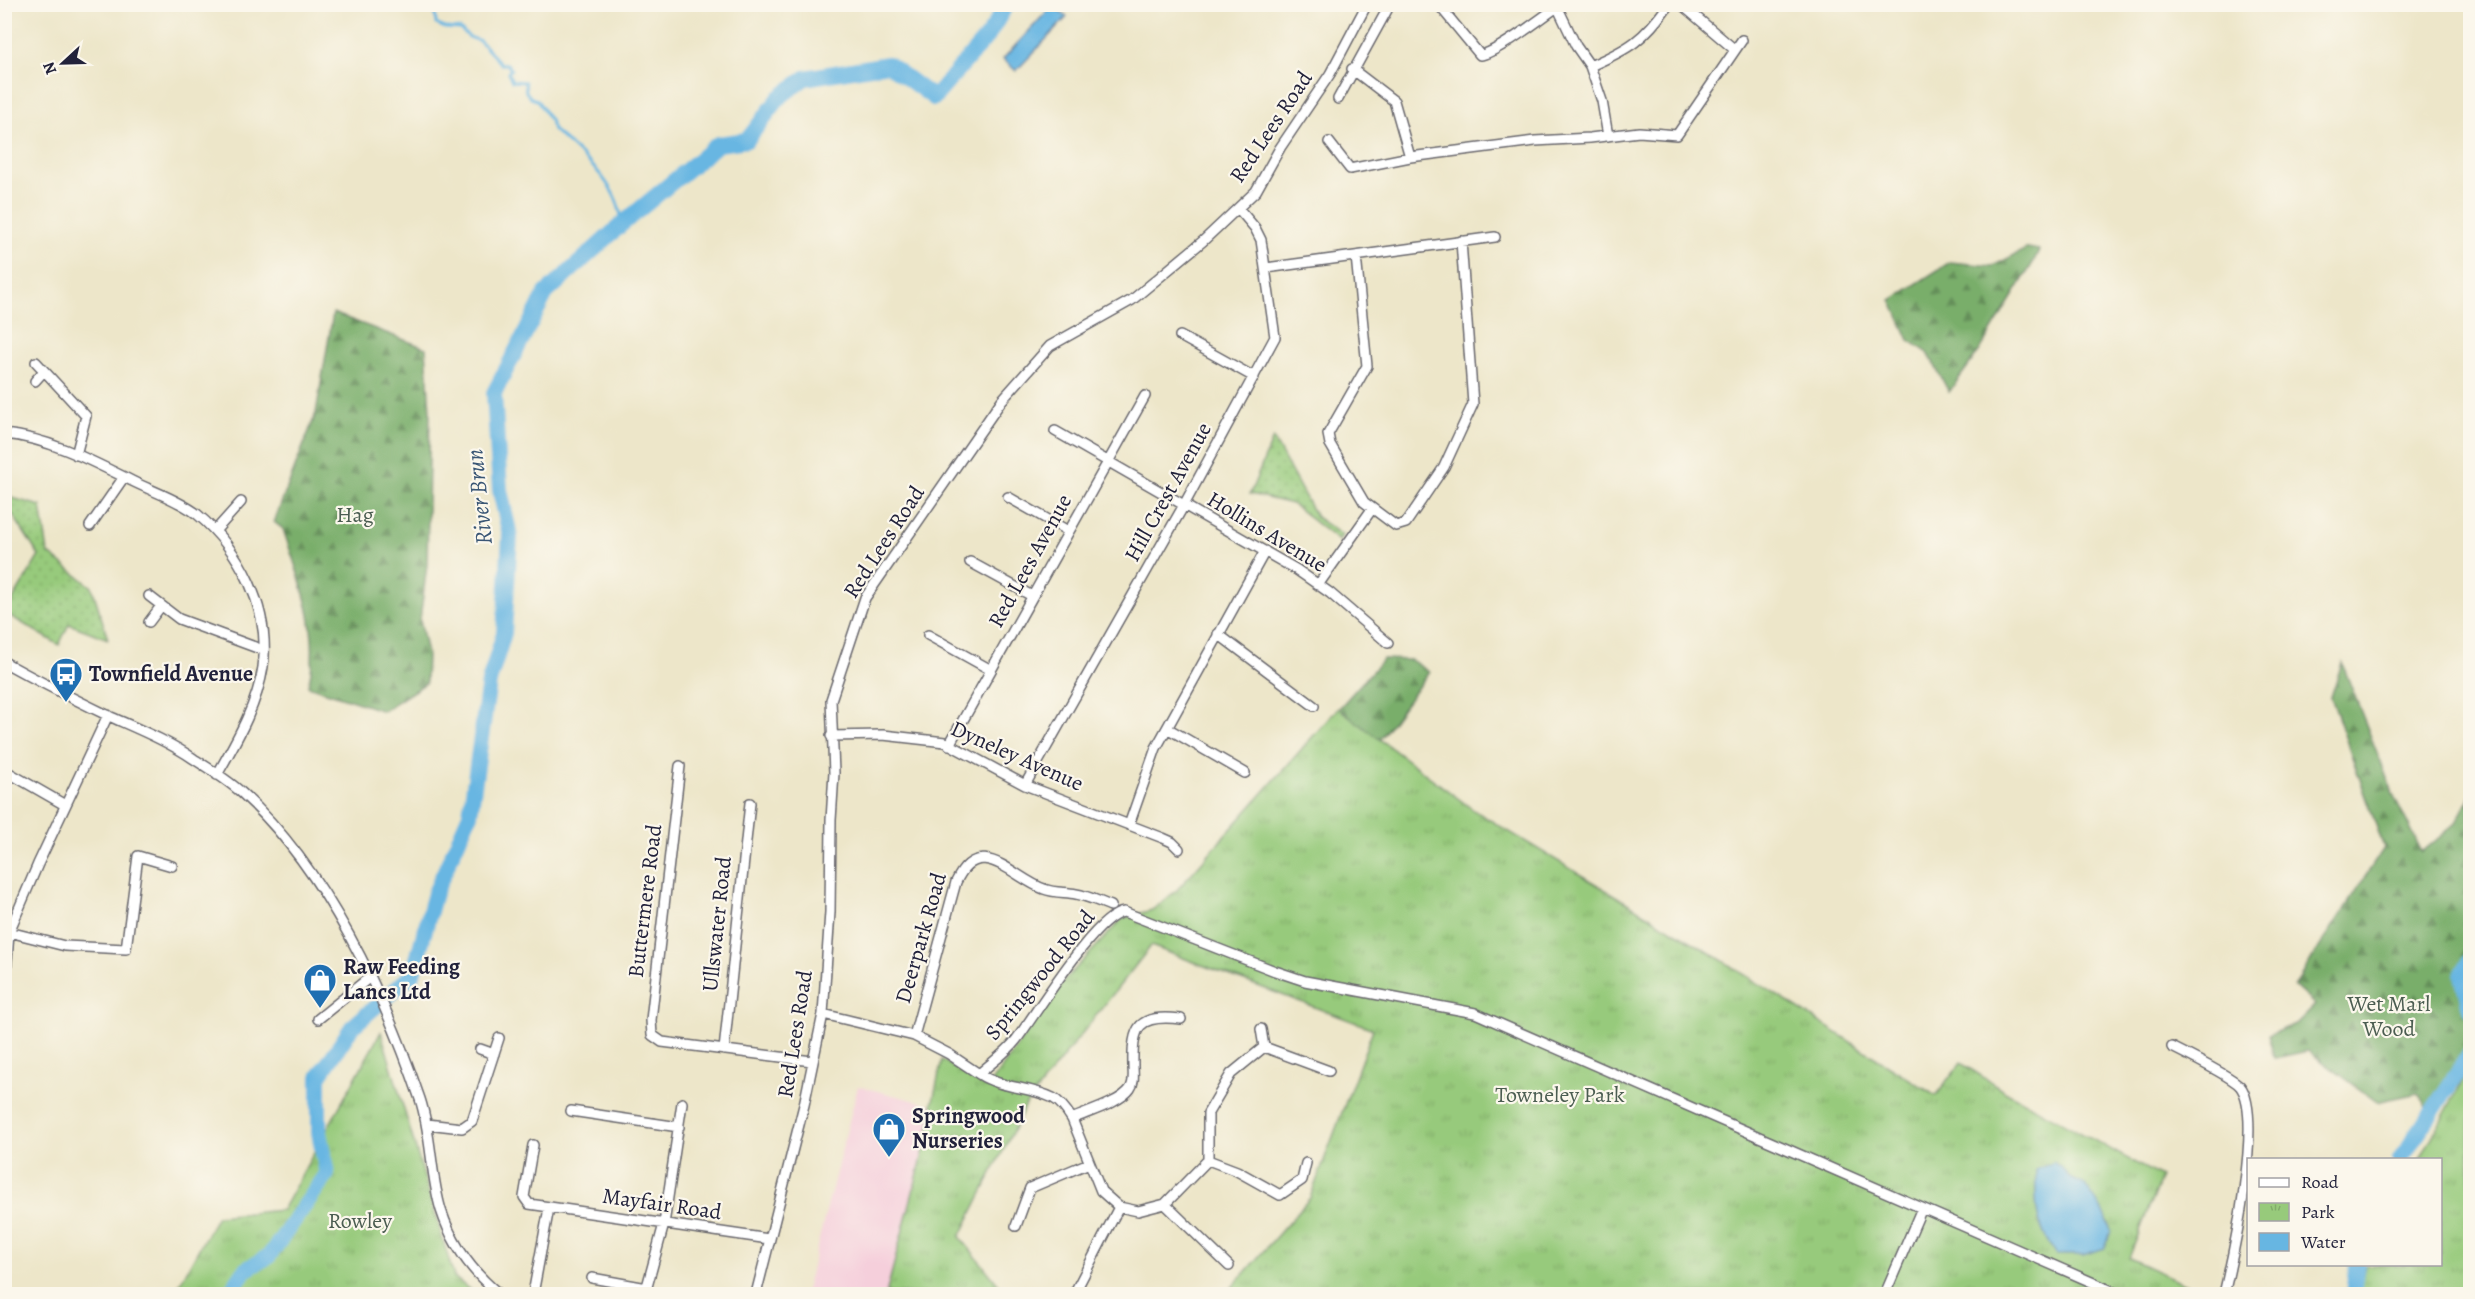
<svg xmlns="http://www.w3.org/2000/svg" width="2475" height="1299" font-family="Alegreya,serif">
	<defs>
		<pattern id="grass-dots" width="8" height="8" patternUnits="userSpaceOnUse" patternTransform="scale(1.5)"><rect width="8" height="8" fill="#97ca7b"/><path d="M2 2h.1M6 6h.1" fill="none" stroke="#82ad6b" stroke-width="1.8" stroke-linecap="round"/></pattern>
		<pattern id="forest-firs" width="22" height="20" patternUnits="userSpaceOnUse" patternTransform="scale(1.5)"><rect width="22" height="20" fill="#79ae6b"/><path d="M5 1l3.5 6h-7zM16 11l3.5 6h-7z" fill="#638d59"/></pattern>
		<pattern id="park-tufts" width="24" height="20" patternUnits="userSpaceOnUse" patternTransform="scale(1.5)"><rect width="24" height="20" fill="#97ca7b"/><path d="M3 7l-1-3M5 7V3M7 7l1-3M15 17l-1-3M17 17v-4M19 17l1-3" fill="none" stroke="#82ad6b"/></pattern>
	</defs>
	<rect width="100%" height="100%" fill="#fbf7ec"/>
	<filter id="ink" filterUnits="userSpaceOnUse"><feTurbulence type="fractalNoise" baseFrequency=".0167" numOctaves="2"/><feDisplacementMap in="SourceGraphic" scale="12" xChannelSelector="R" yChannelSelector="G"/><feConvolveMatrix kernelMatrix="1 2 1 2 8 2 1 2 1" color-interpolation-filters="sRGB"/></filter>
	<filter id="wash" filterUnits="userSpaceOnUse"><feTurbulence type="fractalNoise" baseFrequency=".008" numOctaves="4" result="noise"/><feDisplacementMap in="SourceGraphic" scale="24" xChannelSelector="R" yChannelSelector="G"/><feGaussianBlur stdDeviation="1.35" result="paint"/><feColorMatrix in="noise" values="0 0 0 0 0 0 0 0 0 0 0 0 0 0 0 0 0 1.4 0 .05"/><feComposite in="paint" operator="in"/></filter>
	<g filter="url(#wash)">
		<rect width="100%" height="100%" fill="#ede6c9"/>
		<path fill="#f5cfdb" d="M858,1086L932,1105L933,1116L886,1294H805Z"/>
		<path fill="url(#grass-dots)" stroke="#5c765b" stroke-width="1.5" d="M1273,438L1316,517L1342,535L1339,541L1292,504L1250,494Z
			M5,490V496L41,506L48,553L92,587L108,639L69,624L59,645L5,613L39,556L13,515L5,506Z"/>
		<path fill="url(#forest-firs)" stroke="#4e6853" stroke-width="1.5" d="M2028,248L2039,250L2033,263L1980,350L1949,392L1928,353L1909,340L1891,300L1950,262L1993,266Z
			M333,313L426,348L430,412L427,565L420,620L427,654L426,683L383,711L308,686C322,632 300,580 283,529L274,522L316,413Z
			M1383,659L1411,660L1429,672L1380,739L1207,856Z
			M2342,663L2394,796L2422,852L2455,824L2470,797V951L2457,975L2470,1031V1046L2430,1114L2418,1093L2377,1102L2308,1051L2274,1058L2268,1035L2296,1024L2315,1005L2294,986L2384,848L2331,697Z"/>
		<path fill="url(#park-tufts)" stroke="#5c765b" stroke-width="1.5" d="M1338,708L1475,811L1712,954L1936,1096L1961,1063L2005,1091L2161,1177L2129,1258L2207,1294H1226L1310,1198L1373,1029L1151,946L1027,1103L960,1237L1006,1294H886L933,1116L932,1105L942,1060L988,1088L1060,985L1123,918L1152,910L1177,890Z
			M381,1032L454,1277L475,1294H174L217,1216L282,1210Z
			M2470,1067V1294H2359L2365,1265L2440,1264V1160L2420,1159Z"/>
		<path fill="#67b6e2" stroke="#446c8e" stroke-width="1.5" d="M1053,5L1067,17L1016,71L1003,59Z
			M2053,1162L2064,1170L2070,1178L2085,1185L2105,1214L2111,1231L2105,1248L2083,1255H2056C2035,1224 2035,1207 2036,1170Z"/>
		<g fill="none" stroke-linecap="round" stroke-linejoin="round">
			<path stroke="#67b6e2" stroke-width="3" d="M415,4L435,13L436,24L445,28L460,29L469,37L480,41L501,64H507L511,69L508,73L512,81L525,82L526,92L531,98L537,100L550,120L553,130C582,156 619,182 622,224"/>
			<path stroke="#67b6e2" stroke-width="16" d="M2470,960L2462,975L2470,1009
				M2400,1160L2470,1054
				M229,1294L245,1270L269,1256L327,1174L319,1132V1077L352,1027L413,974L435,893L470,814L489,682L504,633L510,536L500,490L494,393L546,293L622,224L718,144L747,140L780,97L805,78L888,64L934,98L989,34L1007,4
				M2353,1294L2357,1264"/>
		</g>
	</g>
	<g filter="url(#ink)">
		<g fill="none" stroke-linecap="round" stroke-linejoin="round">
			<defs>
				<path id="minor" d="M1438,4L1480,55C1495,54 1543,17 1557,7
					M1556,4L1576,46L1590,66L1602,101L1608,136
					M1681,4L1735,50
					M1590,66C1629,49 1644,40 1669,4
					M1352,69L1394,101L1410,157
					M1338,99L1387,10
					M1329,142L1350,169L1410,157L1535,141L1590,138L1639,132L1677,135L1742,40
					M1356,256L1367,366L1328,434L1330,444L1364,502L1396,526L1406,523L1444,467L1473,404L1461,241
					M1266,268L1495,237
					M1180,336L1254,377
					M36,362L86,416L76,455
					M35,381L44,371
					M1055,431L1297,570L1330,593L1388,643
					M4,434C49,438 92,461 132,481C152,491 179,500 197,514C240,550 271,609 263,667C257,706 236,741 217,775
					M1008,497L1068,531
					M90,526L124,477
					M215,531L241,502
					M970,562L1032,596
					M1318,585L1372,509
					M149,596L179,619L263,650
					M149,622L161,606
					M1218,634L1314,706
					M928,635L991,670
					M4,662C39,682 74,699 109,716C138,729 168,741 194,759C210,769 228,780 242,793C326,869 384,994 420,1099C432,1135 430,1174 441,1210C452,1244 472,1272 499,1294
					M1167,728L1245,773
					M831,736L883,735L945,742L1025,785L1163,838L1172,842L1179,849
					M949,745L1145,396
					M680,766L651,1020L652,1035L662,1042L812,1061
					M4,770L65,805
					M1025,785L1184,505L1275,337L1261,240L1255,228L1238,208
					M1129,825L1156,748L1265,551
					M9,932L65,946L126,949L138,856L172,866
					M4,1005L9,932L38,864L108,715
					M823,1014L914,1036L949,1054L979,1074C991,1063 1006,1053 1016,1040C1035,1016 1095,915 1124,912L1275,971L1305,981L1475,1013L2119,1294
					M318,1019L370,977
					M1261,1029L1264,1047
					M914,1036L956,882C979,832 1013,878 1044,889C1054,893 1065,892 1076,894C1088,896 1100,902 1111,906
					M1264,1047L1329,1071
					M2172,1047C2186,1054 2232,1077 2240,1086C2264,1115 2233,1256 2224,1294
					M480,1049L494,1054
					M724,1050L750,803
					M979,1074C1002,1089 1029,1086 1053,1098C1061,1102 1067,1111 1072,1119L1101,1191L1119,1207L1138,1211L1165,1204L1208,1160V1113L1231,1074L1264,1047
					M571,1111L679,1127
					M1072,1119C1087,1112 1120,1103 1130,1089C1135,1082 1133,1074 1133,1066C1132,1026 1138,1014 1181,1019
					M427,1124L462,1128L472,1121L499,1038
					M533,1145L524,1197L529,1204L769,1239
					M1208,1160L1237,1171L1280,1195L1302,1180L1306,1163
					M1165,1204L1229,1266
					M1016,1226L1030,1188L1089,1163
					M592,1278L647,1288
					M533,1294L549,1208
					M645,1294L664,1224L682,1103
					M756,1294L804,1105L823,1014L830,912L831,820L834,773L831,700L865,598L1002,400L1050,346L1132,300L1203,241L1256,191L1280,148L1330,74L1367,4
					M1074,1294L1119,1207
					M1885,1294L1922,1208"/>
			</defs>
			<use href="#minor" stroke="#69676d" stroke-width="12"/>
			<use href="#minor" stroke="#fff" stroke-width="9"/>
		</g>
	</g>
	<defs>
		<symbol id="bus-pin" viewBox="-11 -11 22 30"><path d="M0 17L-7.5 6A9.5 9.5 0 1 1 7.5 6Z" fill="#1f6fb2" stroke="#fbf7ec"/><path d="M-5-6H5V4H4V6H2V4H-2V6H-4V4H-5ZM-3.5-4V0h7V-4ZM-3.5 1.2v1.5H-2V1.2ZM2 1.2v1.5H3.5V1.2Z" fill="#fff"/></symbol>
		<symbol id="shop-pin" viewBox="-11 -11 22 30"><path d="M0 17L-7.5 6A9.5 9.5 0 1 1 7.5 6Z" fill="#1f6fb2" stroke="#fbf7ec"/><path d="M-5-2.5h2.3a2.7 3.5 0 0 1 5.4 0H5L5.5 6h-11ZM-1.5-2.5h3a1.5 2.3 0 0 0-3 0Z" fill="#fff"/></symbol>
	</defs>
	<g fill-rule="evenodd">
		<use href="#bus-pin" x="47" y="655" width="38" height="52"/>
		<use href="#shop-pin" x="301" y="961" width="38" height="52"/>
		<use href="#shop-pin" x="870" y="1110" width="38" height="52"/>
	</g>
	<g text-anchor="middle" dominant-baseline="central" stroke-width="4.5" stroke-linejoin="round" paint-order="stroke">
		<g font-size="22" fill="#22223b" stroke="#fbf7ec">
			<text transform="translate(1271 127) rotate(-56)">Red Lees Road</text>
			<text transform="translate(1168 492) rotate(-61)">Hill Crest Avenue</text>
			<text transform="translate(1267 532) rotate(31)">Hollins Avenue</text>
			<text transform="translate(884 542) rotate(-57)">Red Lees Road</text>
			<text transform="translate(1030 561) rotate(-61)">Red Lees Avenue</text>
			<text transform="translate(1017 756) rotate(24)">Dyneley Avenue</text>
			<text transform="translate(645 901) rotate(-83)">Buttermere Road</text>
			<text transform="translate(717 924) rotate(-84)">Ullswater Road</text>
			<text transform="translate(921 938) rotate(-74)">Deerpark Road</text>
			<text transform="translate(1040 975) rotate(-51)">Springwood Road</text>
			<text transform="translate(795 1034) rotate(-81)">Red Lees Road</text>
			<text transform="translate(662 1204) rotate(8)">Mayfair Road</text>
		</g>
		<g font-size="22" fill="#4b5d51" stroke="#fbf7ec">
			<text x="355" y="515">Hag</text>
			<text x="2389" y="1004">Wet Marl<tspan x="2389" dy="25">Wood</tspan></text>
			<text x="1560" y="1095">Towneley Park</text>
			<text x="360" y="1221">Rowley</text>
		</g>
		<g font-size="22" font-weight="bold" fill="#22223b" stroke="#fbf7ec" text-anchor="start">
			<text x="89" y="674">Townfield Avenue</text>
			<text x="343" y="967">Raw Feeding<tspan x="343" dy="25">Lancs Ltd</tspan></text>
			<text x="912" y="1116">Springwood<tspan x="912" dy="25">Nurseries</tspan></text>
		</g>
		<g font-size="24" font-style="italic" fill="#3a5675" stroke="#fbf7ec">
			<text transform="translate(479 497) rotate(-96)">River Brun</text>
		</g>
	</g>
	<rect width="2475" height="1299" fill="none" stroke="#fbf7ec" stroke-width="24"/>
	<rect x="2247" y="1158" width="195" height="108" fill="#fbf7ec" stroke="#a4a2a5" stroke-width="1.5"/>
	<rect x="2259" y="1178" width="30" height="9" fill="#ffffff" stroke="#a4a2a5" stroke-width="1.5"/>
	<text x="2301" y="1188" font-size="18" fill="#22223b">Road</text>
	<rect x="2259" y="1203" width="30" height="18" fill="url(#park-tufts)" stroke="#a4a2a5" stroke-width="1.5"/>
	<text x="2301" y="1218" font-size="18" fill="#22223b">Park</text>
	<rect x="2259" y="1233" width="30" height="18" fill="#67b6e2" stroke="#a4a2a5" stroke-width="1.5"/>
	<text x="2301" y="1248" font-size="18" fill="#22223b">Water</text>
	<g transform="translate(63 63) rotate(248)" stroke="#fbf7ec" stroke-width="4.5" paint-order="stroke">
	<path d="M0-4.5L10 22L0 15L-10 22Z" fill="#22223b"/>
	<text y="-9" font-size="16" font-weight="bold" text-anchor="middle" fill="#22223b">N</text>
	</g>
</svg>
